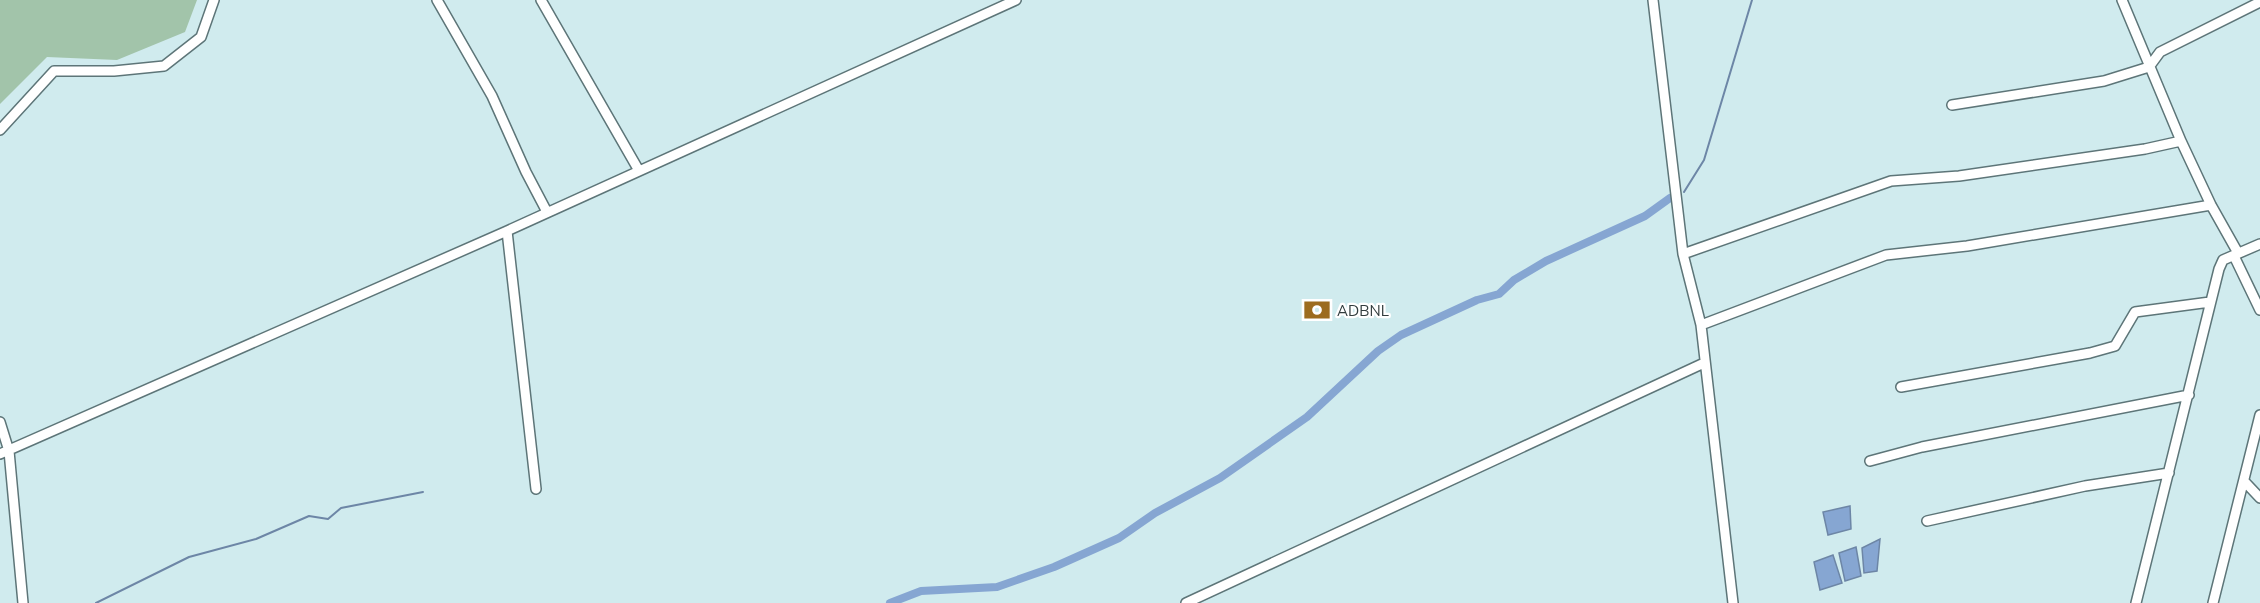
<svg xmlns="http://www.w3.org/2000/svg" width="2260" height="603" font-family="Mulish,sans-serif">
	<rect width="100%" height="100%" fill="#d0ebee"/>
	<path fill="#a2c4aa" d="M0,0H197L185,32L117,60L47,57L0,104Z"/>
	<path fill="#86a6d2" stroke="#6d86a6" stroke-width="1.5" d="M1850,506L1851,529L1828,535L1823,512Z
		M1880,539L1877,571L1864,573L1862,548Z
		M1856,547L1861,576L1845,581L1839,553Z
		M1833,555L1842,583L1820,590L1814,562Z"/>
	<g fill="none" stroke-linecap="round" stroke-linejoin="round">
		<path stroke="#6d86a6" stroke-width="2" d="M1684,192L1704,160L1752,0
			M96,603L189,557L256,539L309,516L328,519L341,508L423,492"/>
		<path stroke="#86a6d2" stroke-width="8" d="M890,603L921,591L997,587L1054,567L1119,538L1155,513L1220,478L1307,417L1378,351L1401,335L1477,300L1499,294L1514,280L1546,261L1645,216L1670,198"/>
		<defs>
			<path id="minor" d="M437,0L492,96L526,172L547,212
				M541,0L638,169
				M1653,0L1683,254L1701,325L1733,603
				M2122,0L2181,141
				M1952,105L2104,81L2149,67L2160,52L2260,2
				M0,130L54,71H114L164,66L201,37L214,0
				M507,231L536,489
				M1683,254L1891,181L1959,176L2145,149L2181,141L2211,205L2238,253
				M2234,256L2260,310
				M1701,325L1886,255L1967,246L2211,205
				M1901,387L2090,353L2115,346L2135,312L2210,302
				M0,422L9,451L23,603
				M0,454L507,231L1016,0
				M1870,461L1922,447L2189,395
				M2244,481L2260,498
				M1927,521L2085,486L2169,473
				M1186,603L1704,363
				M2136,603L2219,269L2223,260L2260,244
				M2213,603L2260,415"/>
		</defs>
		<use href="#minor" stroke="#5d7578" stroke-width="12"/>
		<use href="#minor" stroke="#fff" stroke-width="9"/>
	</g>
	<defs>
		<symbol id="bank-bare" viewBox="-9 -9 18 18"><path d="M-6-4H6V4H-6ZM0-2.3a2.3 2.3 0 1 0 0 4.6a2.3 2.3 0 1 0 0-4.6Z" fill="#9c6c1f" stroke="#fff" stroke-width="2.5" paint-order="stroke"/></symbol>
	</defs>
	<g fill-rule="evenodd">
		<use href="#bank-bare" x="1298" y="291" width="38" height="38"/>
	</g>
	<g text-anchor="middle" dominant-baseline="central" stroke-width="4.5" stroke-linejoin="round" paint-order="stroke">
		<g font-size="15" fill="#323d3e" stroke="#fff" text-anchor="start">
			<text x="1337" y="310">ADBNL</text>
		</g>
	</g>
</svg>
